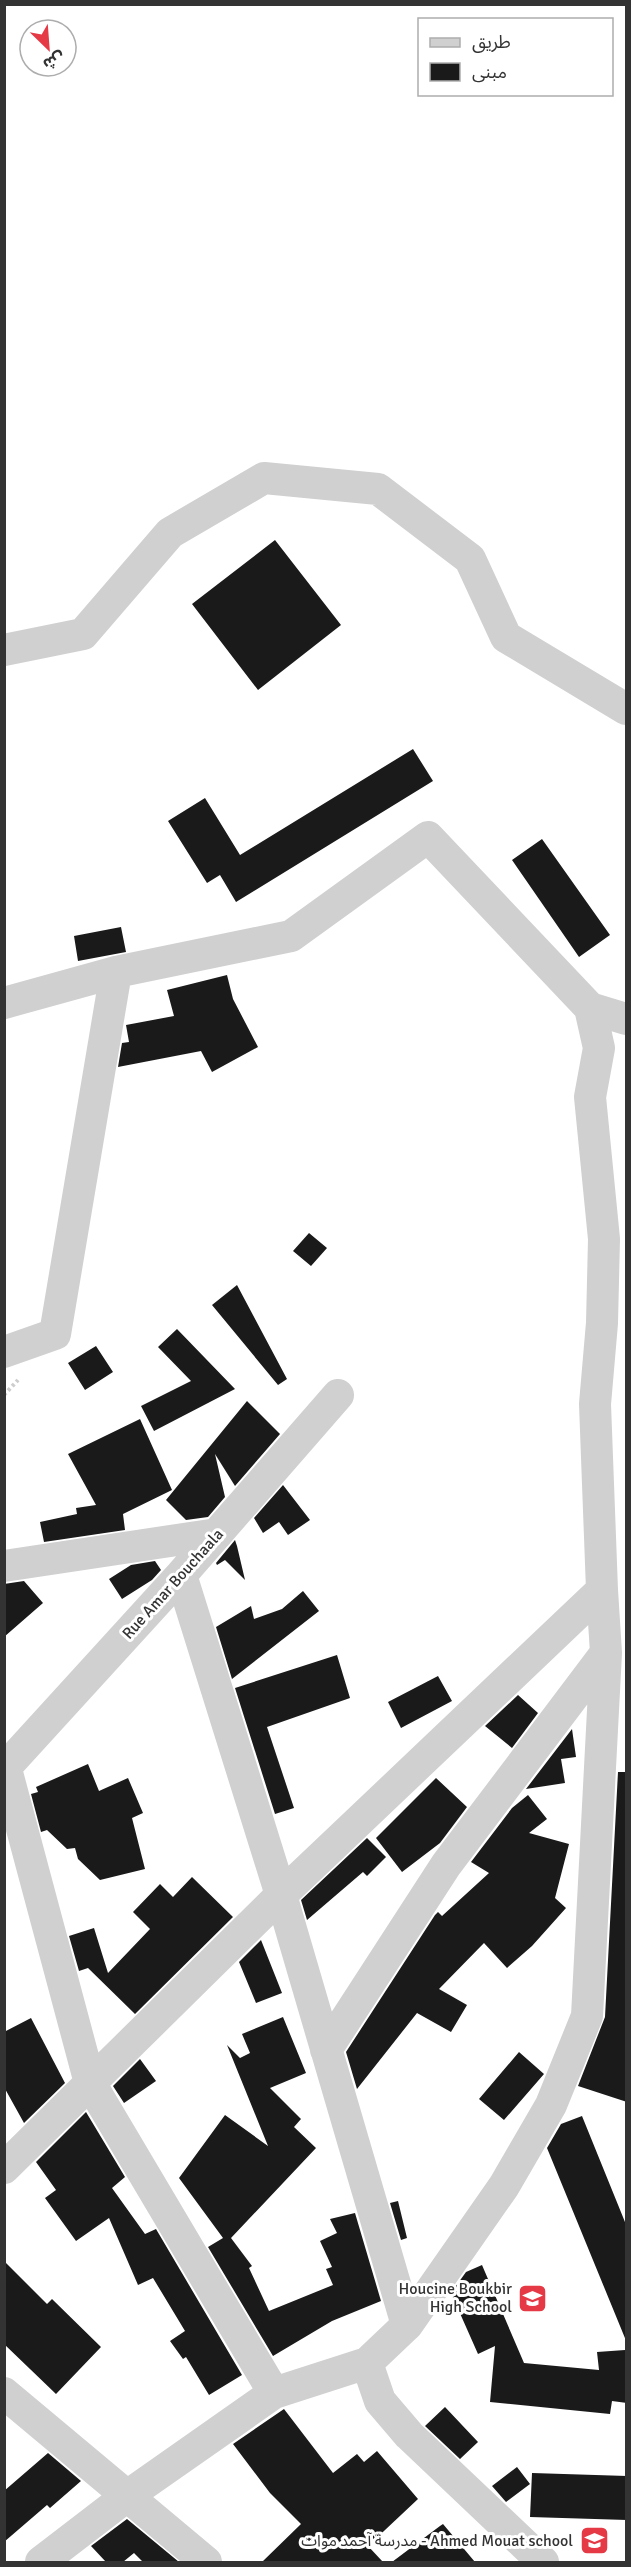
<svg xmlns="http://www.w3.org/2000/svg" width="631" height="2567" font-family="Signika,'Noto Sans Arabic',sans-serif">
	<rect width="100%" height="100%" fill="#fff"/>
	<path fill="#1a1a1a" d="M275,540L341,625L258,690L192,604Z
		M413,749L433,781L236,902L220,875L207,883L168,821L205,798L240,855Z
		M542,839L610,935L579,957L512,860Z
		M121,927L126,952L78,961L74,936Z
		M227,975L233,999L258,1047L212,1072L201,1051L118,1067L122,1043L129,1042L126,1025L174,1016L167,990Z
		M309,1233L327,1248L311,1266L293,1251Z
		M237,1285L287,1379L278,1385L212,1305Z
		M177,1329L235,1389L154,1431L141,1406L191,1381L158,1347Z
		M96,1346L113,1372L85,1390L68,1363Z
		M247,1401L280,1434L235,1486L215,1454L225,1497L208,1517L186,1520L166,1500Z
		M140,1419L172,1490L123,1514L125,1530L44,1542L40,1522L77,1514L76,1508L96,1505L68,1454Z
		M283,1485L310,1520L288,1535L279,1522L263,1533L254,1518Z
		M235,1540L237,1546L245,1580L225,1560L217,1565L216,1563Z
		M155,1561L161,1570L152,1580L122,1599L109,1579L131,1565Z
		M24,1581L43,1603L4,1637V1584Z
		M303,1591L319,1611L232,1679L216,1627L251,1606L254,1619L282,1609Z
		M337,1655L350,1698L267,1727L294,1808L275,1814L235,1688Z
		M438,1676L452,1701L401,1728L388,1702Z
		M518,1695L538,1713L512,1748L485,1726Z
		M572,1729L576,1757L561,1759L565,1783L526,1789Z
		M88,1764L99,1791L128,1778L143,1813L132,1818L145,1869L100,1880L78,1859L75,1848L67,1849L47,1830L41,1832L31,1794L38,1792L36,1787Z
		M618,1772H627V2102L578,2086L605,2017Z
		M436,1778L467,1807L440,1843L402,1872L376,1838Z
		M528,1795L547,1819L529,1833L569,1844L555,1898L566,1908L532,1946L507,1968L484,1943L439,1989L467,2005L451,2032L417,2013L357,2089L346,2052L435,1915L438,1912L442,1916L489,1873L471,1862L512,1808Z
		M367,1838L386,1857L367,1876L363,1872L307,1920L301,1900Z
		M192,1877L233,1917L135,2014L88,1968L79,1971L69,1936L94,1928L108,1973L150,1929L133,1912L160,1884L173,1897Z
		M261,1940L282,1993L256,2003L239,1962Z
		M283,2017L306,2073L270,2088L301,2119L294,2127L316,2148L231,2238L252,2266L249,2268L269,2311L333,2285L326,2269L332,2267L320,2241L337,2233L330,2219L355,2213L381,2301L332,2321L273,2356L208,2247L223,2238L179,2178L225,2115L268,2146L227,2045L240,2058L250,2053L242,2034Z
		M31,2018L65,2083L24,2123L4,2087V2032Z
		M519,2052L544,2074L504,2120L479,2099Z
		M140,2059L156,2081L124,2103L113,2086Z
		M86,2112L125,2177L112,2188L145,2234L156,2229L242,2375L209,2395L186,2357L183,2359L170,2341L185,2331L153,2278L138,2285L109,2218L76,2241L45,2198L56,2190L36,2162Z
		M582,2116L627,2227V2343L547,2148L561,2124Z
		M398,2201L407,2238L401,2240L390,2203Z
		M4,2261L47,2304L52,2299L101,2347L56,2394L4,2344Z
		M482,2265L524,2363L599,2370L597,2352L625,2350L627,2403L612,2401L610,2414L490,2402L495,2346L478,2354L451,2293L466,2272Z
		M445,2407L478,2442L460,2459L425,2426Z
		M284,2409L333,2473L357,2454L364,2462L377,2451L418,2499L368,2546L383,2562H262L301,2524L270,2493L233,2444Z
		M48,2453L81,2481L50,2508L47,2505L4,2542V2491Z
		M517,2467L530,2484L506,2502L492,2486Z
		M532,2473L627,2476V2520L530,2517Z
		M127,2519L179,2562H143L134,2553L123,2562H106L91,2546Z
		M443,2524L475,2562H392L440,2526Z"/>
	<g fill="none" stroke-linecap="round" stroke-linejoin="round">
		<path stroke="#cdcdcd" stroke-width="4" stroke-dasharray="3 3" stroke-linecap="butt" d="M4,1395L18,1380"/>
		<path stroke="#d0d0d0" stroke-width="32" d="M4,650L83,634L170,533L264,478L378,489L470,559L506,637L626,709
			M4,1003L116,972L291,936L428,837L590,1008
			M4,1352L55,1334L116,972
			M4,1566L217,1534
			M181,1575L281,1895L407,2325
			M4,1769L181,1575L338,1395
			M6,1769L90,2083L274,2393
			M326,2050L446,1865L606,1653
			M4,2168L281,1895L602,1590
			M367,2363L380,2401L409,2435L543,2562
			M4,2393L206,2562
			M41,2562L127,2496L274,2393L367,2363L407,2325L504,2186L551,2105L587,2016L606,1653L602,1590L595,1404L602,1323L604,1239L590,1097L599,1048L590,1008L626,1019"/>
	</g>
	<defs>
		<symbol id="school-square" viewBox="-11 -11 22 22"><rect x="-9" y="-9" width="18" height="18" rx="4" fill="#e63946" stroke="#fff"/><path d="M0-5L7-2L0 1L-7-2ZM-4 1L0 2.5L4 1V4Q0 6-4 4Z" fill="#fff"/></symbol>
	</defs>
	<g fill-rule="evenodd">
		<use href="#school-square" x="516" y="2282" width="33" height="33"/>
		<use href="#school-square" x="578" y="2524" width="33" height="33"/>
	</g>
	<g text-anchor="middle" dominant-baseline="central" stroke-width="6" stroke-linejoin="round" paint-order="stroke">
		<g font-size="16" fill="#333" stroke="#fff">
			<text transform="translate(173 1584) rotate(-48)">Rue Amar Bouchaala</text>
		</g>
		<g font-size="16" fill="#333" stroke="#fff" text-anchor="end">
			<text x="512" y="2289">Houcine Boukbir<tspan x="512" dy="18">High School</tspan></text>
			<text x="573" y="2541">مدرسة آحمد موات - Ahmed Mouat school</text>
		</g>
	</g>
	<rect width="631" height="2567" fill="none" stroke="#333333" stroke-width="12"/>
	<rect x="418" y="18" width="195" height="78" fill="#ffffff" stroke="#adadad" stroke-width="1.5"/>
	<rect x="430" y="38" width="30" height="9" fill="#d0d0d0" stroke="#adadad" stroke-width="1.5"/>
	<text x="472" y="48" font-size="18" fill="#333333">طريق</text>
	<rect x="430" y="63" width="30" height="18" fill="#1a1a1a" stroke="#adadad" stroke-width="1.5"/>
	<text x="472" y="78" font-size="18" fill="#333333">مبنى</text>
	<g transform="translate(48 48) rotate(155)"><circle r="28" fill="#ffffff" stroke="#adadad" stroke-width="1.5"/>
	<path d="M0-4.5L10 22L0 15L-10 22Z" fill="#e63946"/>
	<text y="-9" font-size="16" font-weight="bold" text-anchor="middle" fill="#333333">ش</text>
	</g>
</svg>
